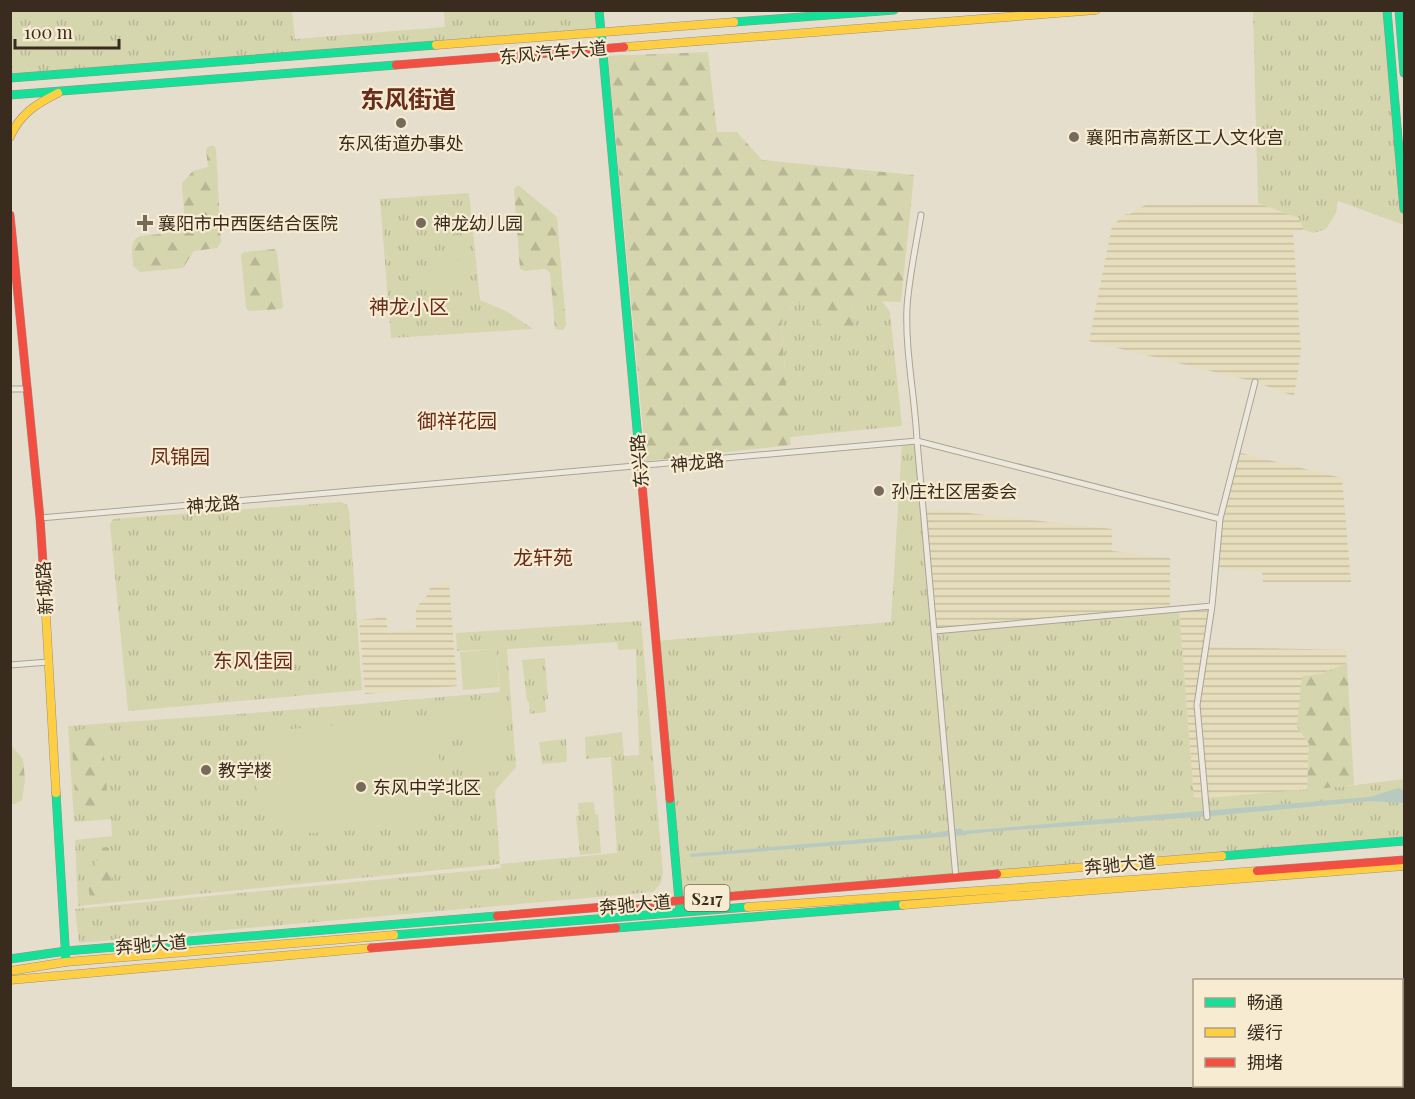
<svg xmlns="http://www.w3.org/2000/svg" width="1415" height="1099" font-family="'Playfair Display','Noto Sans SC',serif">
	<defs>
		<pattern id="farmland-rules" width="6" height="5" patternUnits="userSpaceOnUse" patternTransform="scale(1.5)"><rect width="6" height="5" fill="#e6ddbc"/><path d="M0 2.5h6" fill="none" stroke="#c6bea1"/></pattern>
		<pattern id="grass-tufts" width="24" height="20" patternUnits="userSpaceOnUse" patternTransform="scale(1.5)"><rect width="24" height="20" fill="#d5d5ae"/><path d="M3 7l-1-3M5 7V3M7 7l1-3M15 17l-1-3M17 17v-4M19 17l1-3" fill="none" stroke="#b8b795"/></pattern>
		<pattern id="forest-firs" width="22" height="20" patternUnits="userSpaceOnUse" patternTransform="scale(1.5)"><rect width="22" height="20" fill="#d5d5ae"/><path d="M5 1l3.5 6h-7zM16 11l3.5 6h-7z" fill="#b8b795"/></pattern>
	</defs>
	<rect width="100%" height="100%" fill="#e6decc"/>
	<path fill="url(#farmland-rules)" d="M1258,203L1299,218L1304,230L1293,231L1301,351L1294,396L1255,382L1089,341L1112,226L1126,214H1130L1147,204Z
		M1237,452L1342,478L1351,582H1263L1262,572L1215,568L1220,519Z
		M923,508L1112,529V551L1170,558V610L934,631Z
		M449,582L457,686L365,694L359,620L386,617L388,633L416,629V607L425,599L430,588Z
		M1212,606L1206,647L1346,650L1347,663L1321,674L1297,727L1309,744L1307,790L1194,799L1179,609Z"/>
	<path fill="url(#grass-tufts)" fill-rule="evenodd" d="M11,11H292L295,39L445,27L444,11H599L601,33L11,78Z
		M1253,11H1383L1389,29L1404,225L1338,201L1336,213L1326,229L1314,233L1304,230L1299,218L1258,203Z
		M469,193L480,300L506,311L533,329L391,338L380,199Z
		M806,298L818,299L854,329L852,300L882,301L890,312L902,426L790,437L781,318L784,313Z
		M917,441L934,631L1179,609L1194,799L1348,786L1404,779V841L679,900L655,641L891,622L902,442Z
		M341,502L347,505L349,510L362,690L128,711L110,524L113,519Z
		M641,621L663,872L661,883L653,892L79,943L75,909L501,868L500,864L78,906L75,840L112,836L111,819L74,822L68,726L266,712L500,692L496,649L457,651L456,633ZM617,642L618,650L636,649L639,755L624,756L622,732L585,737L586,759L611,757L617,853L500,864L495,791L516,767L507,649Z
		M545,658L548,699L545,700L546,712L530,714L529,702L527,701L522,660Z
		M566,739L567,762L542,764L539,742Z
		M594,802L595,814H598L601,853L580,855L576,816L579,815L578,803Z"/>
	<path fill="url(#forest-firs)" d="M708,52L717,132H737L762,160L914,175L901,302L852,300L854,329L820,332L818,299C805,298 781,309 781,323L791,445L646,461L608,56Z
		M209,146H214L216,150L221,242L217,248L194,251L183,268L140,272L133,266C133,255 128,241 140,236L179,232C188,218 182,199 182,183L193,171L208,167L206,150Z
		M518,185L557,217L566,325L563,330L555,329L550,272L545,269L525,271L520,269L514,189Z
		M274,249L277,252L283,307L281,309L249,311L246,308L241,255L244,252Z
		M1347,663L1354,785L1307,790L1309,744L1297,727L1302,676L1321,674Z
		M99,727L102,731L108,804L105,808L79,810L76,808L71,731Z
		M11,745L23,759L25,780L22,800L15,804H11Z
		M106,847L109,848L113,893L111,897L90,898L86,872L98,860V848Z"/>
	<path fill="#d5d5ae" d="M451,251V255H455L456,260L462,259L461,252H466L470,296L429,278L426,255H431L432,257L440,256V252Z
		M496,649L499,687L463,690L460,652Z
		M498,699L503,771L469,773L466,739L433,741L431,703Z
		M417,718L419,733C423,736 429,739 433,744C447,766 445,802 421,817C404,828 325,833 303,833C295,833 284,831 277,826C266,818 260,805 257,792C253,774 258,758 270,746L268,731Z"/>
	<path fill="#b8cabf" d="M1399,788L1404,790V803L1370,801L1211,816L988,832L941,837L691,857L690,854L935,833L960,828L963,831L1370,797Z"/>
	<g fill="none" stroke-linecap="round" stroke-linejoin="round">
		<defs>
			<path id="street" d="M921,215C916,245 909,277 907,307C905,352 915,396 917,441L1220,519
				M10,389H28
				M40,518C332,492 625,468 917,441L956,878
				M1212,606L1220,519L1255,382
				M934,631L1212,606L1197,705L1207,817
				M10,665L49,662"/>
			<path id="fast" d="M599,10L640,462
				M1387,10L1404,209
				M1399,10L1404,73
				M734,22L894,10
				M10,78L436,45
				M10,95L396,65
				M56,793L66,962
				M670,799L680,912
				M1222,856L1404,841
				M616,928L903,905
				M394,935L748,907
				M10,959L66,951L497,916"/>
			<path id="slow" d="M436,45L734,22
				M624,47L1096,10
				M10,137C20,114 36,104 58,93
				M43,563L56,793
				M997,874L1222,856
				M903,905L1404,866
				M748,907L1257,871
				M10,971L66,962L394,935
				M10,980L371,948"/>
			<path id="jam" d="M396,65L624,47
				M10,215L40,518L43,563
				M640,462L670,799
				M1257,871L1404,860
				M497,916L997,874
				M371,948L616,928"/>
		</defs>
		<use href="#street" stroke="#aba395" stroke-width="7"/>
		<use href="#fast" stroke="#9a9285" stroke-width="9"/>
		<use href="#slow" stroke="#9a9285" stroke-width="9"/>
		<use href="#jam" stroke="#9a9285" stroke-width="9"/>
		<use href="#street" stroke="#ede8de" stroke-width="5"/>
		<use href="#fast" stroke="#16e098" stroke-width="8"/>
		<use href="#slow" stroke="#ffcf43" stroke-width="8"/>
		<use href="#jam" stroke="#f24e42" stroke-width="8"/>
	</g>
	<g fill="#766a5a" stroke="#f7ecd1" stroke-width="2">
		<circle cx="401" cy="123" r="6"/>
		<circle cx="1074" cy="137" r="6"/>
		<path d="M142 214h6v6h6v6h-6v6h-6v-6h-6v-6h6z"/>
		<circle cx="421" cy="223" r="6"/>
		<circle cx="879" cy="491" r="6"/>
		<circle cx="206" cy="770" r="6"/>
		<circle cx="361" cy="787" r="6"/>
	</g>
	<g text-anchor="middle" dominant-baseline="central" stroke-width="4.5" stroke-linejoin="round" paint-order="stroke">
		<rect fill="#f7ecd1" stroke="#726553" stroke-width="1.5" x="684.5" y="885" width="45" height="26" rx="4.5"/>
		<g font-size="16" font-weight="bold" fill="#392b1d">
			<text x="707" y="898">S217</text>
		</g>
		<g font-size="18" fill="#392b1d" stroke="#f7ecd1">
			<text transform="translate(553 52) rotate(-5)">东风汽车大道</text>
			<text transform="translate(639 461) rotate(-95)">东兴路</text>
			<text transform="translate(697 462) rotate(-6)">神龙路</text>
			<text transform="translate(213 504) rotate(-5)">神龙路</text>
			<text transform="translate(44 588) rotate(-93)">新城路</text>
			<text transform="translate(1120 864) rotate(-5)">奔驰大道</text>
			<text transform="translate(635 904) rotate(-5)">奔驰大道</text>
			<text transform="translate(151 944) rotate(-5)">奔驰大道</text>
		</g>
		<g font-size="18" fill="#392b1d" stroke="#f7ecd1" text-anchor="start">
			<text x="1086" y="137">襄阳市高新区工人文化宫</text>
			<text x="401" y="143" text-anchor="middle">东风街道办事处</text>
			<text x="158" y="223">襄阳市中西医结合医院</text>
			<text x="433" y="223">神龙幼儿园</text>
			<text x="891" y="491">孙庄社区居委会</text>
			<text x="218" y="770">教学楼</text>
			<text x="373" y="787">东风中学北区</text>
		</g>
		<g font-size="20" fill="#672c1b" stroke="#f7ecd1">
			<text x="409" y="305">神龙小区</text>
			<text x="457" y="419">御祥花园</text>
			<text x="180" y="455">凤锦园</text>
			<text x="543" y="556">龙轩苑</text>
			<text x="253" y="659">东风佳园</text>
		</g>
		<g font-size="24" font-weight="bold" fill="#672c1b" stroke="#f7ecd1">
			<text x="408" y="98">东风街道</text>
		</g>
	</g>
	<rect width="1415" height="1099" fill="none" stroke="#392b1d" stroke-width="24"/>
	<rect x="1193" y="979" width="210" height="108" fill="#f7ecd1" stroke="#ab9f89" stroke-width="1.5"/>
	<rect x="1205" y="998" width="30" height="9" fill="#16e098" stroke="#ab9f89" stroke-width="1.5"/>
	<text x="1247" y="1009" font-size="18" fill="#392b1d">畅通</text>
	<rect x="1205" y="1028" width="30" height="9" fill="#ffcf43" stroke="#ab9f89" stroke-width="1.5"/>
	<text x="1247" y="1039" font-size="18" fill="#392b1d">缓行</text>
	<rect x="1205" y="1058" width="30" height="9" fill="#f24e42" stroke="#ab9f89" stroke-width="1.5"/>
	<text x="1247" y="1069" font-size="18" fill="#392b1d">拥堵</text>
	<path d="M15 39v9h104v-9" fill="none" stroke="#392b1d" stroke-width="3"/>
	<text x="24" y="39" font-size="18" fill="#392b1d" stroke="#f7ecd1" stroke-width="4.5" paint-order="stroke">100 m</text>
</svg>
